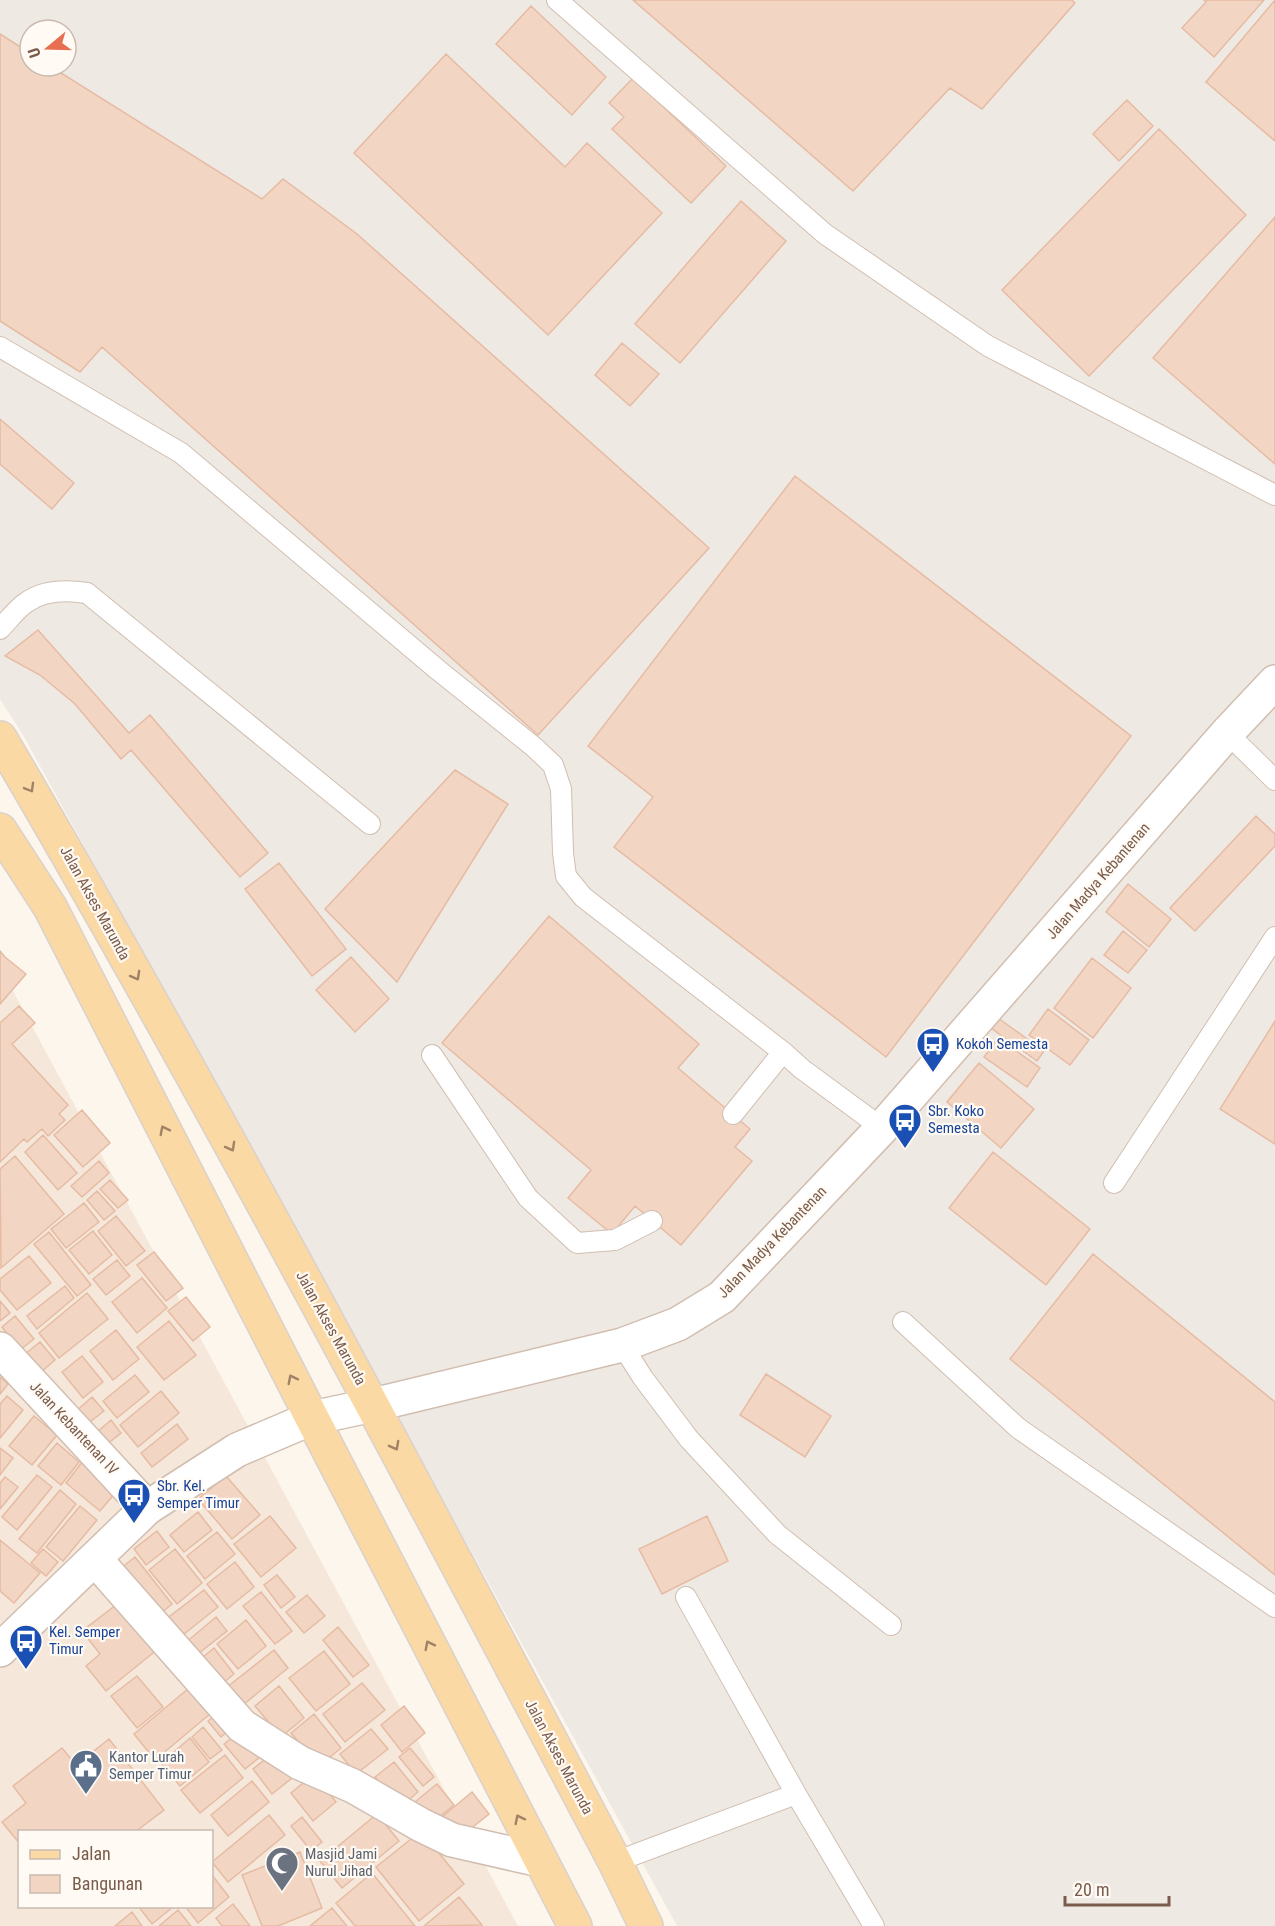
<svg xmlns="http://www.w3.org/2000/svg" width="1275" height="1926" font-family="'Roboto Condensed',sans-serif">
	<rect width="100%" height="100%" fill="#fdf6ec"/>
	<path fill="#f5e8da" fill-rule="evenodd" d="M0,967L518,1926H0ZM20,1832H212V1906H20Z"/>
	<path fill="#efe9e4" fill-rule="evenodd" d="M0,0H1275V1926H677L23,735L0,699ZM30,30H66V66H30Z"/>
	<path fill="#f3d5c3" stroke="#e6bba3" stroke-width="1.5" d="M633,0H1072L1075,3L982,109L950,88L853,191Z
		M1204,0H1264L1214,57L1182,28L1206,2Z
		M1275,0V141L1206,82Z
		M531,6L606,77L572,115L496,44Z
		M0,34L30,53V66H50L262,199L283,179L357,234L709,548L538,735L102,347L80,372L0,321Z
		M446,54L565,167L587,143L662,213L548,335L354,153Z
		M633,78L726,166L691,203L612,129L624,117L609,103Z
		M1127,100L1153,126L1119,161L1093,134Z
		M1159,129L1246,215L1089,376L1002,290Z
		M741,201L786,241L680,363L635,324Z
		M1275,217V464L1153,358Z
		M622,343L659,374L630,406L595,375Z
		M0,419L74,483L52,509L0,464Z
		M795,476L1131,736L886,1057L614,847L653,797L588,746Z
		M38,630L129,733L150,715L268,853L240,877L131,750L121,759L75,704L40,675L5,656Z
		M455,770L508,804L397,982L325,909Z
		M1256,816L1275,834V846L1195,931L1170,908Z
		M279,863L346,949L312,976L245,889Z
		M1128,884L1171,919L1149,947L1106,912Z
		M549,916L699,1044L678,1068L750,1129L735,1147L752,1161L681,1245L635,1206L612,1234L568,1198L591,1170L442,1043Z
		M1123,931L1147,950L1128,973L1104,955Z
		M0,951L5,957L26,974L0,1004Z
		M351,957L389,999L355,1032L316,990Z
		M1092,958L1131,988L1093,1038L1054,1008Z
		M19,1006L35,1023L12,1044L68,1105L59,1114L65,1120L48,1136L42,1129L27,1142L24,1139L0,1162V1023Z
		M1048,1009L1089,1040L1070,1065L1029,1035Z
		M998,1018L1044,1051L1037,1061L991,1028Z
		M1275,1021V1144L1220,1109Z
		M998,1038L1040,1068L1027,1087L984,1057Z
		M979,1063L1034,1109L1001,1148L947,1102Z
		M82,1110L110,1143L83,1167L54,1135Z
		M43,1135L77,1173L58,1190L25,1152Z
		M993,1152L1090,1229L1046,1285L949,1208Z
		M15,1156L64,1214L1,1268L0,1169Z
		M99,1161L109,1173L82,1197L71,1186Z
		M110,1180L128,1200L118,1208L100,1189Z
		M97,1191L115,1211L104,1220L87,1200Z
		M84,1203L99,1222L66,1248L51,1229Z
		M116,1216L145,1251L126,1266L98,1231Z
		M93,1231L112,1255L89,1274L69,1250Z
		M49,1232L91,1285L77,1296L34,1244Z
		M154,1252L183,1288L166,1301L137,1265Z
		M1093,1254L1275,1402V1575L1010,1359Z
		M29,1256L51,1283L17,1310L0,1290V1279Z
		M117,1260L130,1276L106,1295L93,1279Z
		M142,1278L167,1308L137,1333L112,1302Z
		M65,1286L74,1298L37,1329L27,1316Z
		M87,1293L108,1319L59,1358L39,1333Z
		M186,1297L210,1327L193,1341L168,1311Z
		M0,1301L10,1313L0,1321Z
		M15,1316L34,1339L20,1350L2,1327Z
		M169,1321L196,1355L164,1380L137,1347Z
		M116,1330L139,1359L113,1380L90,1351Z
		M40,1342L55,1360L40,1373L25,1354Z
		M82,1356L103,1382L83,1398L62,1372Z
		M766,1374L831,1416L805,1457L740,1415Z
		M135,1375L149,1392L117,1418L103,1401Z
		M0,1377L8,1384L0,1394Z
		M161,1391L179,1413L138,1447L120,1425Z
		M7,1396L23,1410L0,1438V1404Z
		M92,1397L104,1411L86,1425L75,1412Z
		M34,1416L57,1435L32,1465L9,1446Z
		M111,1420L121,1433L106,1445L96,1433Z
		M177,1424L188,1439L152,1467L141,1453Z
		M57,1443L79,1462L61,1485L38,1466Z
		M0,1448L13,1458L0,1475Z
		M82,1462L117,1491L100,1511L66,1483Z
		M37,1475L52,1487L17,1530L2,1517Z
		M226,1476L260,1515L232,1539L198,1499Z
		M5,1477L18,1487L0,1509V1483Z
		M60,1490L76,1504L37,1553L19,1539Z
		M80,1506L97,1520L63,1561L46,1547Z
		M198,1512L212,1530L184,1552L170,1535Z
		M270,1516L296,1548L261,1577L234,1544Z
		M707,1516L728,1561L662,1594L639,1549Z
		M157,1531L169,1547L146,1565L134,1549Z
		M217,1532L235,1554L205,1579L187,1556Z
		M0,1540L40,1573L14,1603L0,1591Z
		M43,1549L58,1562L46,1576L31,1563Z
		M175,1549L202,1583L177,1604L149,1570Z
		M135,1557L172,1604L159,1615L121,1568Z
		M235,1562L254,1587L227,1609L207,1584Z
		M277,1575L295,1597L281,1608L264,1585Z
		M204,1590L218,1607L179,1638L165,1620Z
		M261,1592L292,1631L275,1644L243,1606Z
		M307,1595L325,1616L304,1633L286,1612Z
		M120,1602L158,1649L106,1691L86,1666L100,1654L82,1631Z
		M216,1617L227,1631L194,1657L184,1644Z
		M246,1620L266,1646L238,1669L217,1644Z
		M338,1627L369,1665L353,1677L323,1640Z
		M214,1648L234,1674L217,1688L196,1663Z
		M274,1650L288,1668L238,1709L222,1691Z
		M324,1651L350,1684L316,1711L289,1678Z
		M137,1676L163,1707L137,1728L111,1696Z
		M195,1683L216,1709L155,1760L134,1734Z
		M362,1683L385,1710L345,1742L323,1714Z
		M279,1686L304,1718L281,1737L255,1706Z
		M404,1706L425,1733L402,1752L381,1725Z
		M220,1711L233,1727L221,1737L208,1721Z
		M314,1714L341,1748L319,1766L291,1733Z
		M203,1727L222,1750L210,1759L192,1737Z
		M371,1729L388,1749L356,1774L340,1754Z
		M240,1731L260,1757L245,1769L224,1744Z
		M190,1738L209,1762L180,1786L161,1763Z
		M109,1739L164,1810L135,1832H20V1844L2,1822L26,1803L13,1786L62,1748L76,1765Z
		M410,1748L434,1777L423,1786L399,1757Z
		M273,1753L292,1778L272,1794L253,1769Z
		M225,1755L243,1778L200,1813L181,1790Z
		M394,1762L418,1792L400,1807L375,1777Z
		M314,1774L336,1802L313,1821L291,1793Z
		M252,1781L269,1802L228,1836L211,1815Z
		M437,1784L454,1805L427,1827L410,1806Z
		M472,1792L489,1814L459,1838L442,1817Z
		M377,1814L399,1841L342,1888L320,1861Z
		M269,1815L285,1835L228,1882L212,1862Z
		M302,1817L322,1842L311,1851L291,1826Z
		M421,1831L464,1884L419,1921L376,1867Z
		M300,1852L322,1908L278,1926H262L242,1875Z
		M372,1873L415,1926H355L336,1903Z
		M212,1875L229,1897L198,1923L185,1906H212Z
		M459,1897L482,1925L424,1926Z
		M233,1904L250,1926H222L216,1918Z
		M138,1906H172L173,1907L152,1924Z
		M332,1908L347,1926H310Z
		M178,1910L191,1926H159Z
		M132,1912L142,1926H115Z"/>
	<g fill="none" stroke-linecap="round" stroke-linejoin="round">
		<defs>
			<path id="service" d="M557,0L825,234L988,346L1275,495
				M0,347L181,453L438,670L534,747L553,765L561,789L563,853L566,876L583,897L783,1052L802,1069L882,1128
				M0,629C8,621 17,608 27,602C44,590 67,590 87,593L370,824
				M1227,733L1275,780
				M432,1055L528,1198L577,1243L615,1240L652,1221
				M733,1114L783,1052
				M1114,1183L1275,937
				M903,1322L1018,1428L1275,1607
				M622,1345L643,1378L689,1439L777,1534L891,1625
				M686,1597L796,1794L874,1926
				M615,1862L796,1794"/>
			<path id="minor" d="M0,1349L147,1508
				M373,1405L622,1345L678,1324L722,1297L882,1128L1227,733L1275,682
				M95,1559L242,1726L300,1763L353,1786L421,1825L452,1840L540,1860"/>
			<path id="tertiary" d="M0,1650L147,1508L237,1450L312,1418L373,1405"/>
			<path id="primary" d="M0,738C216,1106 415,1484 615,1862L646,1926
				M0,830L50,907L312,1418L575,1926"/>
		</defs>
		<use href="#service" stroke="#d1beb0" stroke-width="22"/>
		<use href="#minor" stroke="#d1beb0" stroke-width="36"/>
		<use href="#tertiary" stroke="#d1beb0" stroke-width="36"/>
		<use href="#primary" stroke="#dad1cd" stroke-width="36"/>
		<use href="#service" stroke="#fff" stroke-width="20"/>
		<use href="#minor" stroke="#fff" stroke-width="33"/>
		<use href="#tertiary" stroke="#fff" stroke-width="33"/>
		<use href="#primary" stroke="#fbd9a5" stroke-width="33"/>
	</g>
	<defs><path id="oneway-chevron" d="M-2-3.5L2.5 0L-2 3.5" fill="none" stroke-width="1.6" stroke-linecap="round" stroke-linejoin="round" transform="scale(1.5)"/></defs>
	<g stroke="#a18267">
		<use href="#oneway-chevron" transform="translate(30 788) rotate(60)"/>
		<use href="#oneway-chevron" transform="translate(136 976) rotate(61)"/>
		<use href="#oneway-chevron" transform="translate(164 1130) rotate(-117)"/>
		<use href="#oneway-chevron" transform="translate(231 1147) rotate(61)"/>
		<use href="#oneway-chevron" transform="translate(292 1379) rotate(-117)"/>
		<use href="#oneway-chevron" transform="translate(395 1446) rotate(62)"/>
		<use href="#oneway-chevron" transform="translate(429 1645) rotate(-117)"/>
		<use href="#oneway-chevron" transform="translate(519 1819) rotate(-117)"/>
	</g>
	<defs>
		<symbol id="bus-pin" viewBox="-11 -11 22 30"><path d="M0 17L-7.5 6A9.5 9.5 0 1 1 7.5 6Z" fill="#1a4fb4" stroke="#fffaf3"/><path d="M-5-6H5V4H4V6H2V4H-2V6H-4V4H-5ZM-3.5-4V0h7V-4ZM-3.5 1.2v1.5H-2V1.2ZM2 1.2v1.5H3.5V1.2Z" fill="#fff"/></symbol>
		<symbol id="civic-pin" viewBox="-11 -11 22 30"><path d="M0 17L-7.5 6A9.5 9.5 0 1 1 7.5 6Z" fill="#5c6f8a" stroke="#fffaf3"/><path d="M-.6-6.5H3V-4.5H.6V-3L4-1V1h2V6H-6V1h2V-1L-.6-3ZM-1.2 2.5V6h2.4V2.5Z" fill="#fff"/></symbol>
		<symbol id="mosque-pin" viewBox="-11 -11 22 30"><path d="M0 17L-7.5 6A9.5 9.5 0 1 1 7.5 6Z" fill="#6b7280" stroke="#fffaf3"/><path d="M3.5-4.9A6 6 0 1 0 3.5 4.9A5 5 0 1 1 3.5-4.9Z" fill="#fff"/></symbol>
	</defs>
	<g fill-rule="evenodd">
		<use href="#bus-pin" x="914" y="1025" width="38" height="52"/>
		<use href="#bus-pin" x="886" y="1101" width="38" height="52"/>
		<use href="#bus-pin" x="115" y="1476" width="38" height="52"/>
		<use href="#bus-pin" x="7" y="1622" width="38" height="52"/>
		<use href="#civic-pin" x="67" y="1747" width="38" height="52"/>
		<use href="#mosque-pin" x="263" y="1844" width="38" height="52"/>
	</g>
	<g text-anchor="middle" dominant-baseline="central" stroke-width="4.5" stroke-linejoin="round" paint-order="stroke">
		<g font-size="15" fill="#7a5c4d" stroke="#fffaf3">
			<text transform="translate(1098 881) rotate(-49)">Jalan Madya Kebantenan</text>
			<text transform="translate(95 903) rotate(61)">Jalan Akses Marunda</text>
			<text transform="translate(772 1242) rotate(-46)">Jalan Madya Kebantenan</text>
			<text transform="translate(331 1328) rotate(61)">Jalan Akses Marunda</text>
			<text transform="translate(74 1428) rotate(47)">Jalan Kebantenan IV</text>
			<text transform="translate(559 1757) rotate(62)">Jalan Akses Marunda</text>
		</g>
		<g font-size="15" fill="#164399" stroke="#fffaf3" text-anchor="start">
			<text x="956" y="1044">Kokoh Semesta</text>
			<text x="928" y="1111">Sbr. Koko<tspan x="928" dy="17">Semesta</tspan></text>
			<text x="157" y="1486">Sbr. Kel.<tspan x="157" dy="17">Semper Timur</tspan></text>
			<text x="49" y="1632">Kel. Semper<tspan x="49" dy="17">Timur</tspan></text>
		</g>
		<g font-size="15" fill="#4e5e75" stroke="#fffaf3" text-anchor="start">
			<text x="109" y="1757">Kantor Lurah<tspan x="109" dy="17">Semper Timur</tspan></text>
		</g>
		<g font-size="15" fill="#5b616d" stroke="#fffaf3" text-anchor="start">
			<text x="305" y="1854">Masjid Jami<tspan x="305" dy="17">Nurul Jihad</tspan></text>
		</g>
	</g>
	<rect x="18" y="1830" width="195" height="78" fill="#fffaf3" stroke="#cabbb1" stroke-width="1.5"/>
	<rect x="30" y="1850" width="30" height="9" fill="#fbd9a5" stroke="#cabbb1" stroke-width="1.5"/>
	<text x="72" y="1860" font-size="18" fill="#7a5c4d">Jalan</text>
	<rect x="30" y="1875" width="30" height="18" fill="#f3d5c3" stroke="#cabbb1" stroke-width="1.5"/>
	<text x="72" y="1890" font-size="18" fill="#7a5c4d">Bangunan</text>
	<g transform="translate(48 48) rotate(251)"><circle r="28" fill="#fffaf3" stroke="#cabbb1" stroke-width="1.5"/>
	<path d="M0-4.5L10 22L0 15L-10 22Z" fill="#e76f51"/>
	<text y="-9" font-size="16" font-weight="bold" text-anchor="middle" fill="#7a5c4d">U</text>
	</g>
	<path d="M1065 1896v9h104v-9" fill="none" stroke="#7a5c4d" stroke-width="3"/>
	<text x="1074" y="1896" font-size="18" fill="#7a5c4d" stroke="#fffaf3" stroke-width="4.5" paint-order="stroke">20 m</text>
</svg>
